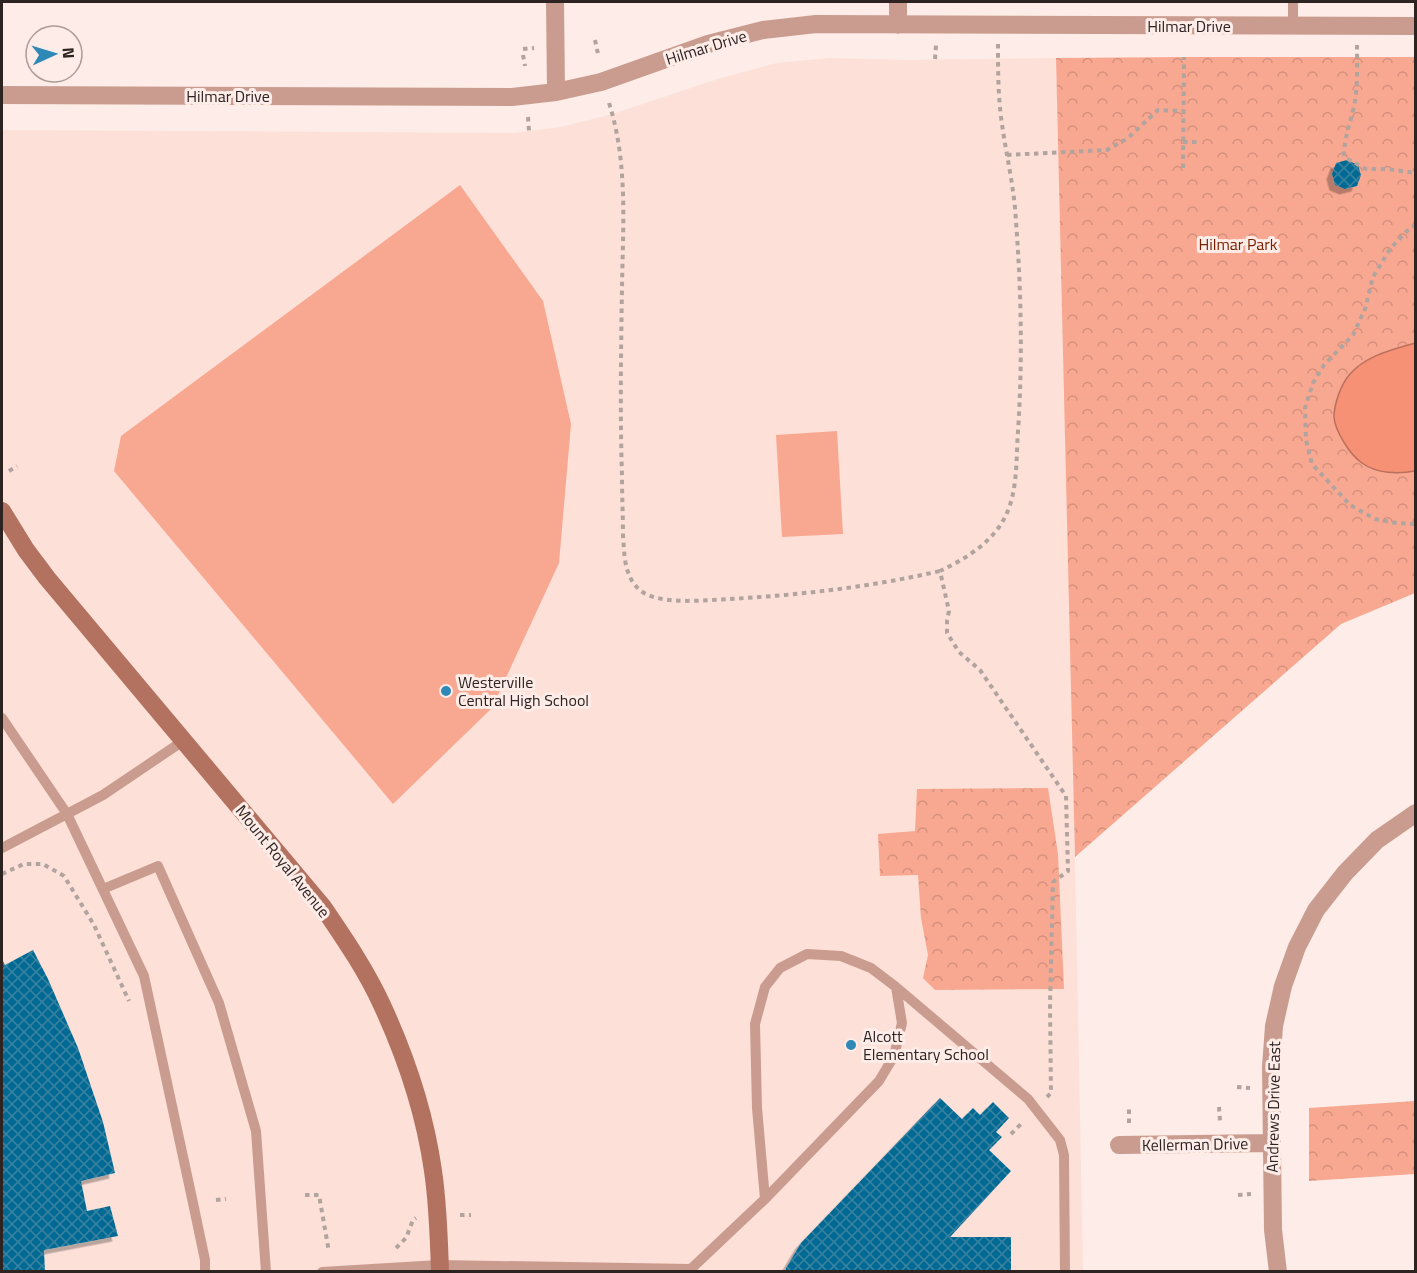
<svg xmlns="http://www.w3.org/2000/svg" width="1417" height="1273" font-family="'Titillium Web',sans-serif">
	<defs>
		<pattern id="park-crowns" width="20" height="18" patternUnits="userSpaceOnUse" patternTransform="scale(1.5)"><rect width="20" height="18" fill="#f8a891"/><path d="M2 6a3 3 0 1 1 6 0M12 15a3 3 0 1 1 6 0" fill="none" stroke="#d5907d"/></pattern>
		<pattern id="building-cross-hatch" width="8" height="8" patternUnits="userSpaceOnUse" patternTransform="scale(1.5)"><rect width="8" height="8" fill="#026a94"/><path d="M0 0l8 8M0 8l8-8" fill="none" stroke="#3b83a0"/></pattern>
		<filter id="shadow"><feDropShadow dx="-5.5" dy="5.5" stdDeviation="0" flood-color="#0004"/></filter>
	</defs>
	<rect width="100%" height="100%" fill="#fdece7"/>
	<path fill="#fde0d7" d="M830,58L908,60L1056,58L1069,559L1083,1271L2,1272V130L514,133L561,127L613,114L718,79L777,63Z"/>
	<path fill="url(#park-crowns)" d="M1184,57H1416L1415,593L1341,624L1075,857L1056,58Z
		M1048,788L1058,854L1064,989L935,990L923,978L928,955L921,918L918,875L880,876L878,834L915,831L917,789Z
		M1415,1101V1174L1309,1181V1108Z"/>
	<path fill="#f8a891" d="M460,185L543,301L571,424L559,563L492,708L393,804L114,471L121,436Z
		M837,431L843,534L782,537L776,435Z"/>
	<path fill="#f79175" stroke="#ba705c" stroke-width="1.5" d="M1415,343V471C1399,474 1377,474 1362,463C1350,455 1335,431 1334,417C1334,404 1341,384 1350,374C1367,355 1392,350 1415,343Z"/>
	<path fill="url(#building-cross-hatch)" filter="url(#shadow)" d="M1347,160L1358,165L1361,175L1357,186L1345,189L1335,185L1332,174L1336,163Z
		M33,950L48,979L78,1048L103,1122L115,1173L81,1181L87,1211L110,1206L118,1236L44,1250L45,1272H2V959L5,965Z
		M940,1098L962,1119L973,1108L980,1115L993,1102L1009,1118L996,1132L1002,1137L989,1150L1011,1171L950,1237H1011V1272H786V1268L801,1243Z"/>
	<g fill="none" stroke-linecap="round" stroke-linejoin="round">
		<path stroke="#b1a39e" stroke-width="4" stroke-dasharray="4.5 4.5" stroke-linecap="butt" d="M595,40L598,54
			M998,44C998,69 998,93 1001,117C1005,148 1012,177 1015,208C1021,284 1023,355 1018,431C1016,459 1018,492 1005,517C992,543 965,559 940,571L949,611L947,620V633L959,652L980,670L1066,796L1068,871L1053,882L1050,1004L1051,1093L1047,1097
			M1357,45C1357,65 1358,87 1354,106C1350,125 1344,137 1344,157L1366,169H1387L1416,173
			M523,49L534,48
			M523,55L525,66
			M935,59L936,45
			M609,103C628,162 623,226 622,287C621,350 620,414 622,477C622,497 623,516 623,536C624,548 624,561 628,572C631,581 636,588 644,593C666,605 704,600 729,599C800,595 871,587 940,571
			M528,117L529,131
			M1183,142H1198
			M1007,155L1107,150L1128,138L1158,110L1184,111
			M1183,168L1184,57
			M1416,225L1410,228L1390,249L1373,277L1365,309L1353,335L1324,365L1313,383L1305,408L1306,440L1312,464L1350,505L1375,519L1396,523L1416,524
			M9,471L17,466
			M2,874L24,864H43L64,876L94,925L129,1001
			M1237,1087L1250,1088
			M1219,1107L1220,1121
			M1129,1123V1109
			M1011,1134L1023,1122
			M305,1195H319L329,1252
			M1238,1195L1251,1194
			M216,1200L226,1199
			M460,1215H471
			M396,1248L406,1238L413,1220L416,1218"/>
		<path stroke="#ca9c8f" stroke-width="10" d="M1293,2V26
			M2,718L67,814L144,976L193,1203L205,1260V1272
			M2,848L103,795L183,741
			M103,889L158,866L219,1003L256,1131L266,1272
			M765,1199L757,1108L755,1024L765,987L780,968L807,954L841,956L871,968L896,987L1028,1099L1060,1140L1064,1155L1065,1272
			M322,1272L439,1265L691,1269L765,1199L879,1081L894,1056L902,1023L896,987"/>
		<path stroke="#ca9c8f" stroke-width="18" d="M555,2L556,92
			M898,2V25
			M2,95L512,97L556,92L601,82L708,44L763,30L816,24L1416,26
			M1119,1145L1271,1143
			M1278,1272L1273,1230L1271,1067L1274,1026L1283,986L1297,947L1316,910L1345,873L1377,840L1416,813"/>
		<path stroke="#b3725f" stroke-width="18" d="M2,511L26,550L47,578L323,907C344,938 366,970 382,1005C406,1057 425,1114 433,1171C438,1204 439,1238 440,1272"/>
	</g>
	<g fill="#2e89b6" stroke="#fdece7" stroke-width="2">
		<circle cx="446" cy="691" r="6"/>
		<circle cx="851" cy="1045" r="6"/>
	</g>
	<g text-anchor="middle" dominant-baseline="central" stroke-width="6" stroke-linejoin="round" paint-order="stroke">
		<g font-size="16" fill="#2d2320" stroke="#fdece7">
			<text x="1189" y="26">Hilmar Drive</text>
			<text transform="translate(706 47) rotate(-17)">Hilmar Drive</text>
			<text x="228" y="96">Hilmar Drive</text>
			<text transform="translate(283 861) rotate(51)">Mount Royal Avenue</text>
			<text transform="translate(1273 1107) rotate(-89)">Andrews Drive East</text>
			<text transform="translate(1195 1144) rotate(-1)">Kellerman Drive</text>
		</g>
		<g font-size="16" fill="#781f01" stroke="#fdece7">
			<text x="1238" y="244">Hilmar Park</text>
		</g>
		<g font-size="16" fill="#2d2320" stroke="#fdece7" text-anchor="start">
			<text x="458" y="682">Westerville<tspan x="458" dy="18">Central High School</tspan></text>
			<text x="863" y="1036">Alcott<tspan x="863" dy="18">Elementary School</tspan></text>
		</g>
	</g>
	<rect width="1417" height="1273" fill="none" stroke="#2d2320" stroke-width="6"/>
	<g transform="translate(54 54) rotate(86)"><circle r="28" fill="#fdece7" stroke="#aa9c97" stroke-width="1.5"/>
	<path d="M0-4.5L10 22L0 15L-10 22Z" fill="#2e89b6"/>
	<text y="-9" font-size="16" font-weight="bold" text-anchor="middle" fill="#2d2320">N</text>
	</g>
</svg>
